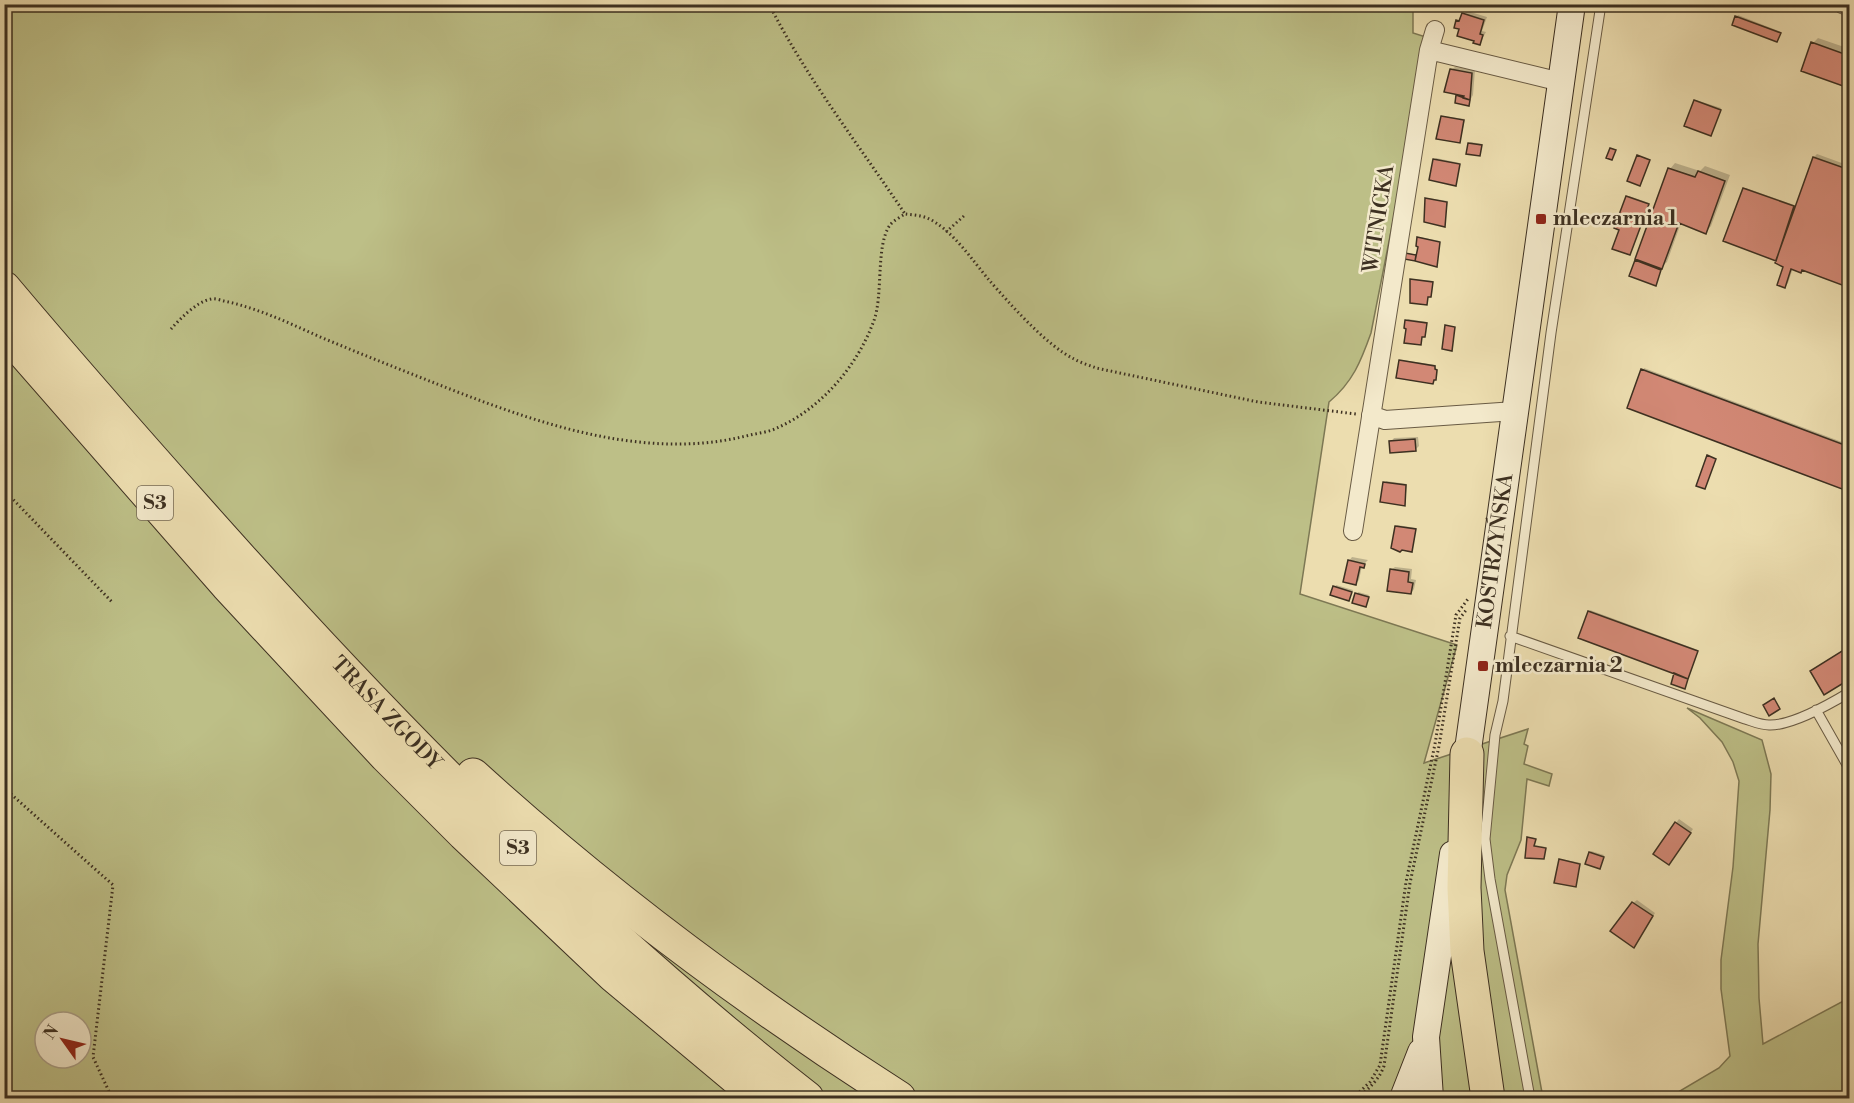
<svg xmlns="http://www.w3.org/2000/svg" width="1854" height="1103" font-family="'Libre Bodoni',serif">
	<rect width="100%" height="100%" fill="#ecddaf"/>
	<filter id="stains"><feTurbulence type="fractalNoise" baseFrequency=".00333" numOctaves="4"/><feColorMatrix values="0 0 0 0 .2 0 0 0 0 .09 0 0 0 0 .02 0 0 0 .5 -.17"/></filter>
	<radialGradient id="worn" r=".72"><stop offset=".6" stop-color="#630" stop-opacity="0"/><stop offset="1" stop-color="#630" stop-opacity=".3"/></radialGradient>
	<path fill="#bdbf87" stroke="#7d7854" stroke-width="1.5" fill-rule="evenodd" d="M5,5H1413V33L1429,38L1371,333C1361,361 1353,382 1329,402L1300,594L1457,645L1424,763L1528,729L1524,744L1528,746L1524,764L1552,774L1549,786L1527,779L1521,840L1507,875L1505,890L1543,1098H5ZM45,1022H81V1058H45Z
		M1687,708L1762,740L1771,774L1770,810L1758,944L1759,998L1763,1044L1849,998V1098H1668L1719,1068L1730,1056L1721,989V960L1733,867L1739,781L1733,762L1722,742L1700,718Z"/>
	<path fill="#0003" d="M1467,11L1487,17L1482,31L1486,32L1480,43L1461,28L1458,21Z
		M1738,15L1781,32L1778,39L1736,17Z
		M1818,38L1850,49V89L1813,43Z
		M1455,67L1475,70L1473,95L1468,104L1456,102L1459,94L1451,70Z
		M1696,100L1721,108L1711,134L1695,101Z
		M1443,116L1465,119L1460,142L1442,117Z
		M1471,142L1482,144L1480,155L1469,143Z
		M1817,154L1850,166V286L1803,269L1793,268L1788,283L1785,287V266L1744,189L1746,188L1797,206L1814,157Z
		M1436,158L1460,163L1456,183L1434,160Z
		M1675,163L1700,171L1705,166L1730,175L1711,226L1706,232L1681,223L1667,262L1660,268L1657,283L1636,261L1670,169Z
		M1629,196L1649,203L1631,252L1621,229Z
		M1428,198L1448,201L1444,225L1427,199Z
		M1420,237L1440,241L1437,265L1406,258L1408,253L1418,255Z
		M1413,279L1433,281L1432,294L1429,295L1426,303L1412,280Z
		M1408,319L1427,322L1426,334L1422,335L1421,342L1406,321Z
		M1402,360L1436,365V369H1438L1437,377L1433,382L1400,361Z
		M1644,368L1850,445V490L1643,370Z
		M1418,437L1419,446L1415,450L1391,442L1394,438Z
		M1386,481L1407,484L1405,504L1385,483Z
		M1397,525L1416,528L1412,550L1396,526Z
		M1352,557L1368,560L1362,566L1359,580L1356,583L1349,561Z
		M1395,567L1412,569L1411,579L1416,580L1414,589L1411,593L1391,570Z
		M1336,585L1353,590L1349,600L1335,587Z
		M1358,592L1369,595L1366,605L1354,602Z
		M1590,610L1698,650L1686,686L1676,672L1589,612Z
		M1679,819L1693,829L1669,864L1676,823Z
		M1530,837L1536,838L1535,845L1546,847L1543,858L1526,856Z
		M1591,851L1604,855L1600,868L1590,852Z
		M1561,859L1581,863L1575,885L1560,860Z
		M1637,900L1655,913L1637,942L1633,903Z"/>
	<path fill="#d28875" stroke="#3d3021" stroke-width="1.5" d="M1462,13L1484,20L1480,34L1483,35L1480,45L1473,43L1474,41L1457,36L1459,29L1454,28L1456,20L1459,21Z
		M1735,16L1781,33L1777,42L1732,25Z
		M1811,42L1850,56V91L1846,90V87L1801,71Z
		M1450,69L1472,73L1470,100L1463,98L1464,96L1444,92Z
		M1456,95L1470,100L1469,106L1455,103Z
		M1694,100L1721,110L1711,136L1684,126Z
		M1441,116L1464,120L1460,143L1436,139Z
		M1468,143L1482,145L1480,156L1466,154Z
		M1610,148L1616,150L1612,160L1606,158Z
		M1637,155L1650,160L1640,186L1627,181Z
		M1813,157L1850,170V288L1802,270L1801,273L1791,269L1785,288L1777,285L1783,267L1775,263Z
		M1433,159L1460,164L1456,186L1429,180Z
		M1668,168L1695,177L1698,171L1725,181L1706,234L1679,223L1662,269L1635,259Z
		M1743,188L1794,206L1776,261L1723,241Z
		M1626,196L1649,204L1630,255L1612,249L1619,230L1614,228Z
		M1425,198L1447,202L1445,227L1424,222Z
		M1417,237L1440,242L1437,267L1415,261L1418,247L1416,246Z
		M1405,253L1416,255L1415,261L1404,259Z
		M1635,260L1661,270L1656,286L1629,276Z
		M1410,279L1433,282L1431,297H1428L1427,305L1410,303Z
		M1405,320L1427,323L1425,337H1422L1421,345L1404,343L1406,329L1404,328Z
		M1445,325L1455,327L1452,351L1442,349Z
		M1399,360L1435,366V369L1437,370L1436,380H1434L1433,384L1396,378Z
		M1641,369L1850,447V492L1627,408Z
		M1415,439L1416,451L1390,453L1389,441Z
		M1707,455L1716,459L1705,489L1696,486Z
		M1383,482L1406,485L1405,506L1380,502Z
		M1395,526L1416,529L1412,552L1402,550L1400,552L1391,548Z
		M1348,560L1365,564L1364,568L1360,567L1356,585L1343,582Z
		M1390,569L1409,572L1408,582L1413,583L1411,594L1387,591Z
		M1333,586L1352,592L1349,601L1330,595Z
		M1355,593L1369,597L1366,607L1352,603Z
		M1588,611L1698,651L1688,679L1578,638Z
		M1850,646V679L1824,695L1810,671Z
		M1674,673L1688,679L1685,689L1671,684Z
		M1774,698L1780,709L1769,716L1763,705Z
		M1675,822L1691,833L1669,865L1653,854Z
		M1527,837L1536,839L1534,846L1546,848L1544,859L1525,858Z
		M1589,852L1604,857L1600,869L1585,864Z
		M1559,859L1580,864L1576,887L1554,883Z
		M1632,902L1653,916L1634,948L1610,931Z"/>
	<g fill="none" stroke-linecap="round" stroke-linejoin="round">
		<defs>
			<path id="lane" d="M1510,636L1745,719C1752,721 1761,725 1769,725C1792,726 1830,704 1850,692
				M1816,710L1850,770
				M1530,1098L1490,879L1485,839L1495,735L1503,701L1551,333L1601,4"/>
			<path id="street" d="M1842,4L1850,7
				M1429,50L1561,82
				M1371,415L1385,420L1515,411
				M1353,531L1429,50L1435,30"/>
			<g id="secondary">
				<path id="s1" d="M1465,771L1572,4"/>
				<path d="M1403,1098L1421,1052"/>
				<path d="M1430,1098L1426,1037L1453,854"/>
			</g>
			<g id="highway">
				<path id="s2" d="M4,288C68,364 134,439 200,513C389,725 583,923 807,1098"/>
				<path d="M4,330L227,585L386,756L464,834L613,975L760,1098"/>
				<path d="M1467,754L1464,888L1467,951L1488,1098"/>
				<path d="M473,775C605,895 749,1002 899,1098"/>
			</g>
		</defs>
		<use href="#lane" stroke="#695b44" stroke-width="11"/>
		<use href="#street" stroke="#695b44" stroke-width="20"/>
		<use href="#secondary" stroke="#3d3021" stroke-width="28"/>
		<use href="#highway" stroke="#3d3021" stroke-width="35"/>
		<path stroke="#3d3021" stroke-width="3" stroke-dasharray="1.5 3" stroke-linecap="butt" d="M769,4C807,79 859,145 905,214
			M946,232L965,215
			M171,329C181,318 196,302 211,299C215,298 220,300 224,301C257,308 287,322 318,336C356,352 394,367 432,382C531,421 643,463 750,435C759,433 769,432 777,428C820,409 856,368 873,323C884,297 875,246 890,225C893,221 900,217 905,214C912,215 920,215 927,218C951,228 973,261 989,280C1010,304 1046,345 1074,359C1081,363 1089,365 1096,368L1258,402L1356,414
			M4,490L112,602
			M4,788L113,885L93,1057L112,1098
			M1353,1098L1370,1082L1380,1065L1406,882L1435,744L1456,615L1468,599
			M1358,1098C1369,1088 1379,1080 1384,1066L1410,883L1439,746L1460,618L1467,609"/>
		<use href="#lane" stroke="#f3e9cb" stroke-width="9"/>
		<use href="#street" stroke="#f3e9cb" stroke-width="18"/>
		<use href="#secondary" stroke="#f3e9cb" stroke-width="26"/>
		<use href="#highway" stroke="#ecddaf" stroke-width="33"/>
	</g>
	<g fill="#8f2418" stroke="#f3e9cb" stroke-width="2">
		<rect x="1535" y="213" width="12" height="12" rx="3"/>
		<rect x="1477" y="660" width="12" height="12" rx="3"/>
	</g>
	<g text-anchor="middle" dominant-baseline="central" stroke-width="5" stroke-linejoin="round" paint-order="stroke">
		<g fill="#f3e9cb" stroke="#746854" stroke-width="1.5">
			<rect x="137" y="486" width="36" height="34" rx="4.5"/>
			<rect x="500" y="831" width="36" height="34" rx="4.5"/>
		</g>
		<g font-size="20" font-weight="bold" fill="#3d3021">
			<text x="155" y="503">S3</text>
			<text x="518" y="848">S3</text>
		</g>
		<g font-size="21" fill="#3d3021" stroke="#f3e9cb">
			<text transform="translate(1379 219) rotate(-81)">WITNICKA</text>
			<text stroke="none"><textPath href="#s1" startOffset="222">KOSTRZYŃSKA</textPath></text>
			<text stroke="none"><textPath href="#s2" startOffset="572">TRASA ZGODY</textPath></text>
		</g>
		<g font-size="21" font-weight="bold" fill="#3d3021" stroke="#f3e9cb" text-anchor="start">
			<text x="1553" y="219">mleczarnia 1</text>
			<text x="1495" y="666">mleczarnia 2</text>
		</g>
	</g>
	<rect width="1854" height="1103" fill="none" stroke="#ecddaf" stroke-width="24"/>
	<rect x="6" y="6" width="1842" height="1091" fill="none" stroke="#3d3021" stroke-width="3"/>
	<rect x="12" y="12" width="1830" height="1079" fill="none" stroke="#3d3021" stroke-width="1.5"/>
	<g transform="translate(63 1040) rotate(304)"><circle r="28" fill="#f3e9cb" stroke="#aa9f87" stroke-width="1.5"/>
	<path d="M0-4.5L10 22L0 15L-10 22Z" fill="#8f2418"/>
	<text y="-9" font-size="16" font-weight="bold" text-anchor="middle" fill="#3d3021">N</text>
	</g>
	<rect width="100%" height="100%" filter="url(#stains)"/>
	<rect width="100%" height="100%" fill="url(#worn)"/>
</svg>
